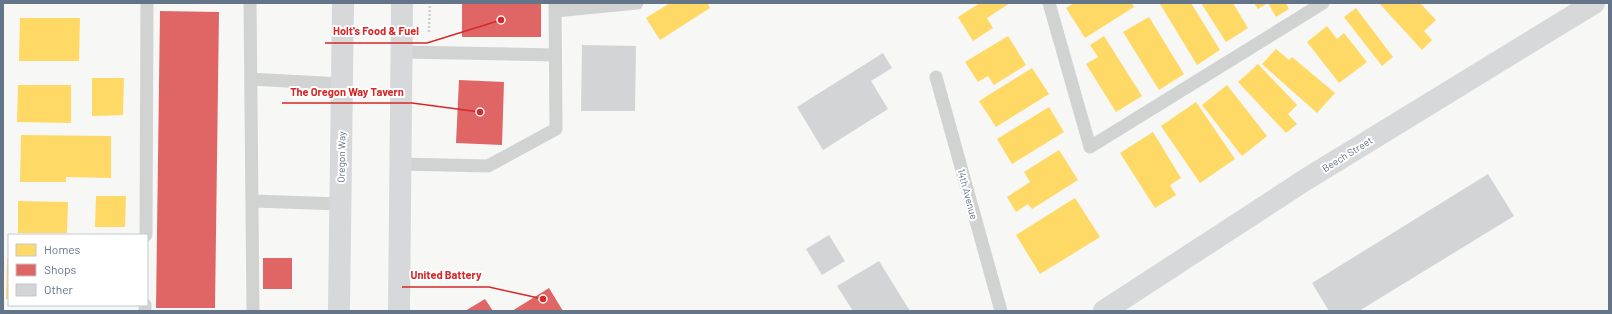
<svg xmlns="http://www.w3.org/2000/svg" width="1612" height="314" font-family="Barlow,sans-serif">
	<rect width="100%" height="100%" fill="#f7f7f6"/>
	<path fill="#ffd966" d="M670,3H707L710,8L660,40L646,18Z
		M980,3H1010L987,18L993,28L973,41L958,17Z
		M1074,3H1132L1134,7L1085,38L1066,8Z
		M1161,3H1191L1220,50L1197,65L1160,4Z
		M1201,3H1233L1248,28L1226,42Z
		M1254,3H1286L1289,9L1276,17L1268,3L1258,9Z
		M1379,3H1420L1436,20L1424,31L1432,40L1422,50Z
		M1356,8L1393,57L1382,66L1344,17Z
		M1149,17L1184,74L1159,90L1123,32Z
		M20,18H80L79,61H19Z
		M1327,26L1337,39L1344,33L1367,62L1339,83L1307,42Z
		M1008,36L1026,65L994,85L988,76L978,82L965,62Z
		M1104,36L1142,96L1116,112L1086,64L1098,57L1090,45Z
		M1276,49L1289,60L1292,57L1335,93L1317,113L1262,64Z
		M1258,64L1297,105L1288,114L1297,124L1286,133L1238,82Z
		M1032,68L1049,94L996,127L979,101Z
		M92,78H124L123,115L92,116Z
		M18,85H71V123L17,122Z
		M1227,85L1267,136L1242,156L1202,105Z
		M1196,102L1235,159L1200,183L1161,126Z
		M1049,107L1064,132L1012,164L997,139Z
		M1153,132L1181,178L1170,185L1176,195L1155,208L1120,153Z
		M21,135L111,136V178L66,177V182H20Z
		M1059,150L1078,180L1032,209L1028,204L1016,212L1007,197L1030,182L1024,172Z
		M96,196H126L125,227H95Z
		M1075,198L1100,237L1040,274L1016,235Z
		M18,201L68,202L67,233H18Z
		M7,259H9V299H6Z"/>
	<path fill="#e06666" d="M462,3H541V37H462Z
		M160,11L219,12L215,308H156Z
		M459,80L504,82L502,145L456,143Z
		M263,258H292V289H263Z
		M549,288L563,311H512Z
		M485,299L493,311H465Z"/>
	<path fill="#d3d4d5" d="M582,45L636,46L635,111H581Z
		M883,53L892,68L871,81L888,109L823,150L797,107Z
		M1488,174L1514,216L1359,311H1329L1312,283Z
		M829,235L845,261L822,275L806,249Z
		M879,261L910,311H853L837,286Z"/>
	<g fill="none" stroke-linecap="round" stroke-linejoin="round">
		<path stroke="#cdced0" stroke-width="2.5" stroke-dasharray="2 2" stroke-linecap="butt" d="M429,32L430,3"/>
		<path stroke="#d1d2d2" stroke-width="13" d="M250,3L253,311
			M1049,3L1090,147L1323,3
			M555,11L637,3
			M401,52L555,55
			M936,77L1001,311
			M251,79L342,84
			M400,164L488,166L556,129L555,3
			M252,201L341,204
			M146,235L147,3
			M145,311V305"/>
		<path stroke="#d6d8da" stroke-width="22" d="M1104,311L1305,180L1594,3"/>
		<path stroke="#d6d8da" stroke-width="22" d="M339,311L343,3
			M399,311L402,3"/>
	</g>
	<g text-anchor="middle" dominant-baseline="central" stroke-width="4" stroke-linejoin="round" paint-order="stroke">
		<g font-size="10" fill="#647489" stroke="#fff">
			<text transform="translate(1347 154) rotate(-32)">Beech Street</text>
			<text transform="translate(341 157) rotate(-89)">Oregon Way</text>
			<text transform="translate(968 194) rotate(75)">14th Avenue</text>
		</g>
	</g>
	<path fill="none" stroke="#d62828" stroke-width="1.5" d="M501 20L427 43H325M480 112L412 103H282M543 299L489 287H402"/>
	<g fill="#d62828" stroke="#fff" stroke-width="1.5">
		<circle cx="501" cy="20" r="4"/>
		<circle cx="480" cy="112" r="4"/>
		<circle cx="543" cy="299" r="4"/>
	</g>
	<g font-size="11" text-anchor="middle" font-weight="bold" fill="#d62828" stroke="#fff" stroke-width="4" stroke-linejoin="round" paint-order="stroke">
		<text x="376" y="35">Holt's Food &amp; Fuel</text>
		<text x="347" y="96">The Oregon Way Tavern</text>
		<text x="446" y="279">United Battery</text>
	</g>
	<rect width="1612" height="314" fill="none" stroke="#647489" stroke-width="8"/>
	<rect x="8" y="234" width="140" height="72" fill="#ffffff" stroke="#c1c7d0"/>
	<rect x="16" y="244" width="20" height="12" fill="#ffd966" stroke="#c1c7d0"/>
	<text x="44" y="254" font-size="12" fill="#647489">Homes</text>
	<rect x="16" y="264" width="20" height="12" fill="#e06666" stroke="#c1c7d0"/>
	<text x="44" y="274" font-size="12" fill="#647489">Shops</text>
	<rect x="16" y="284" width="20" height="12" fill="#d3d4d5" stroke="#c1c7d0"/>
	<text x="44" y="294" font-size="12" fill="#647489">Other</text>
</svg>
